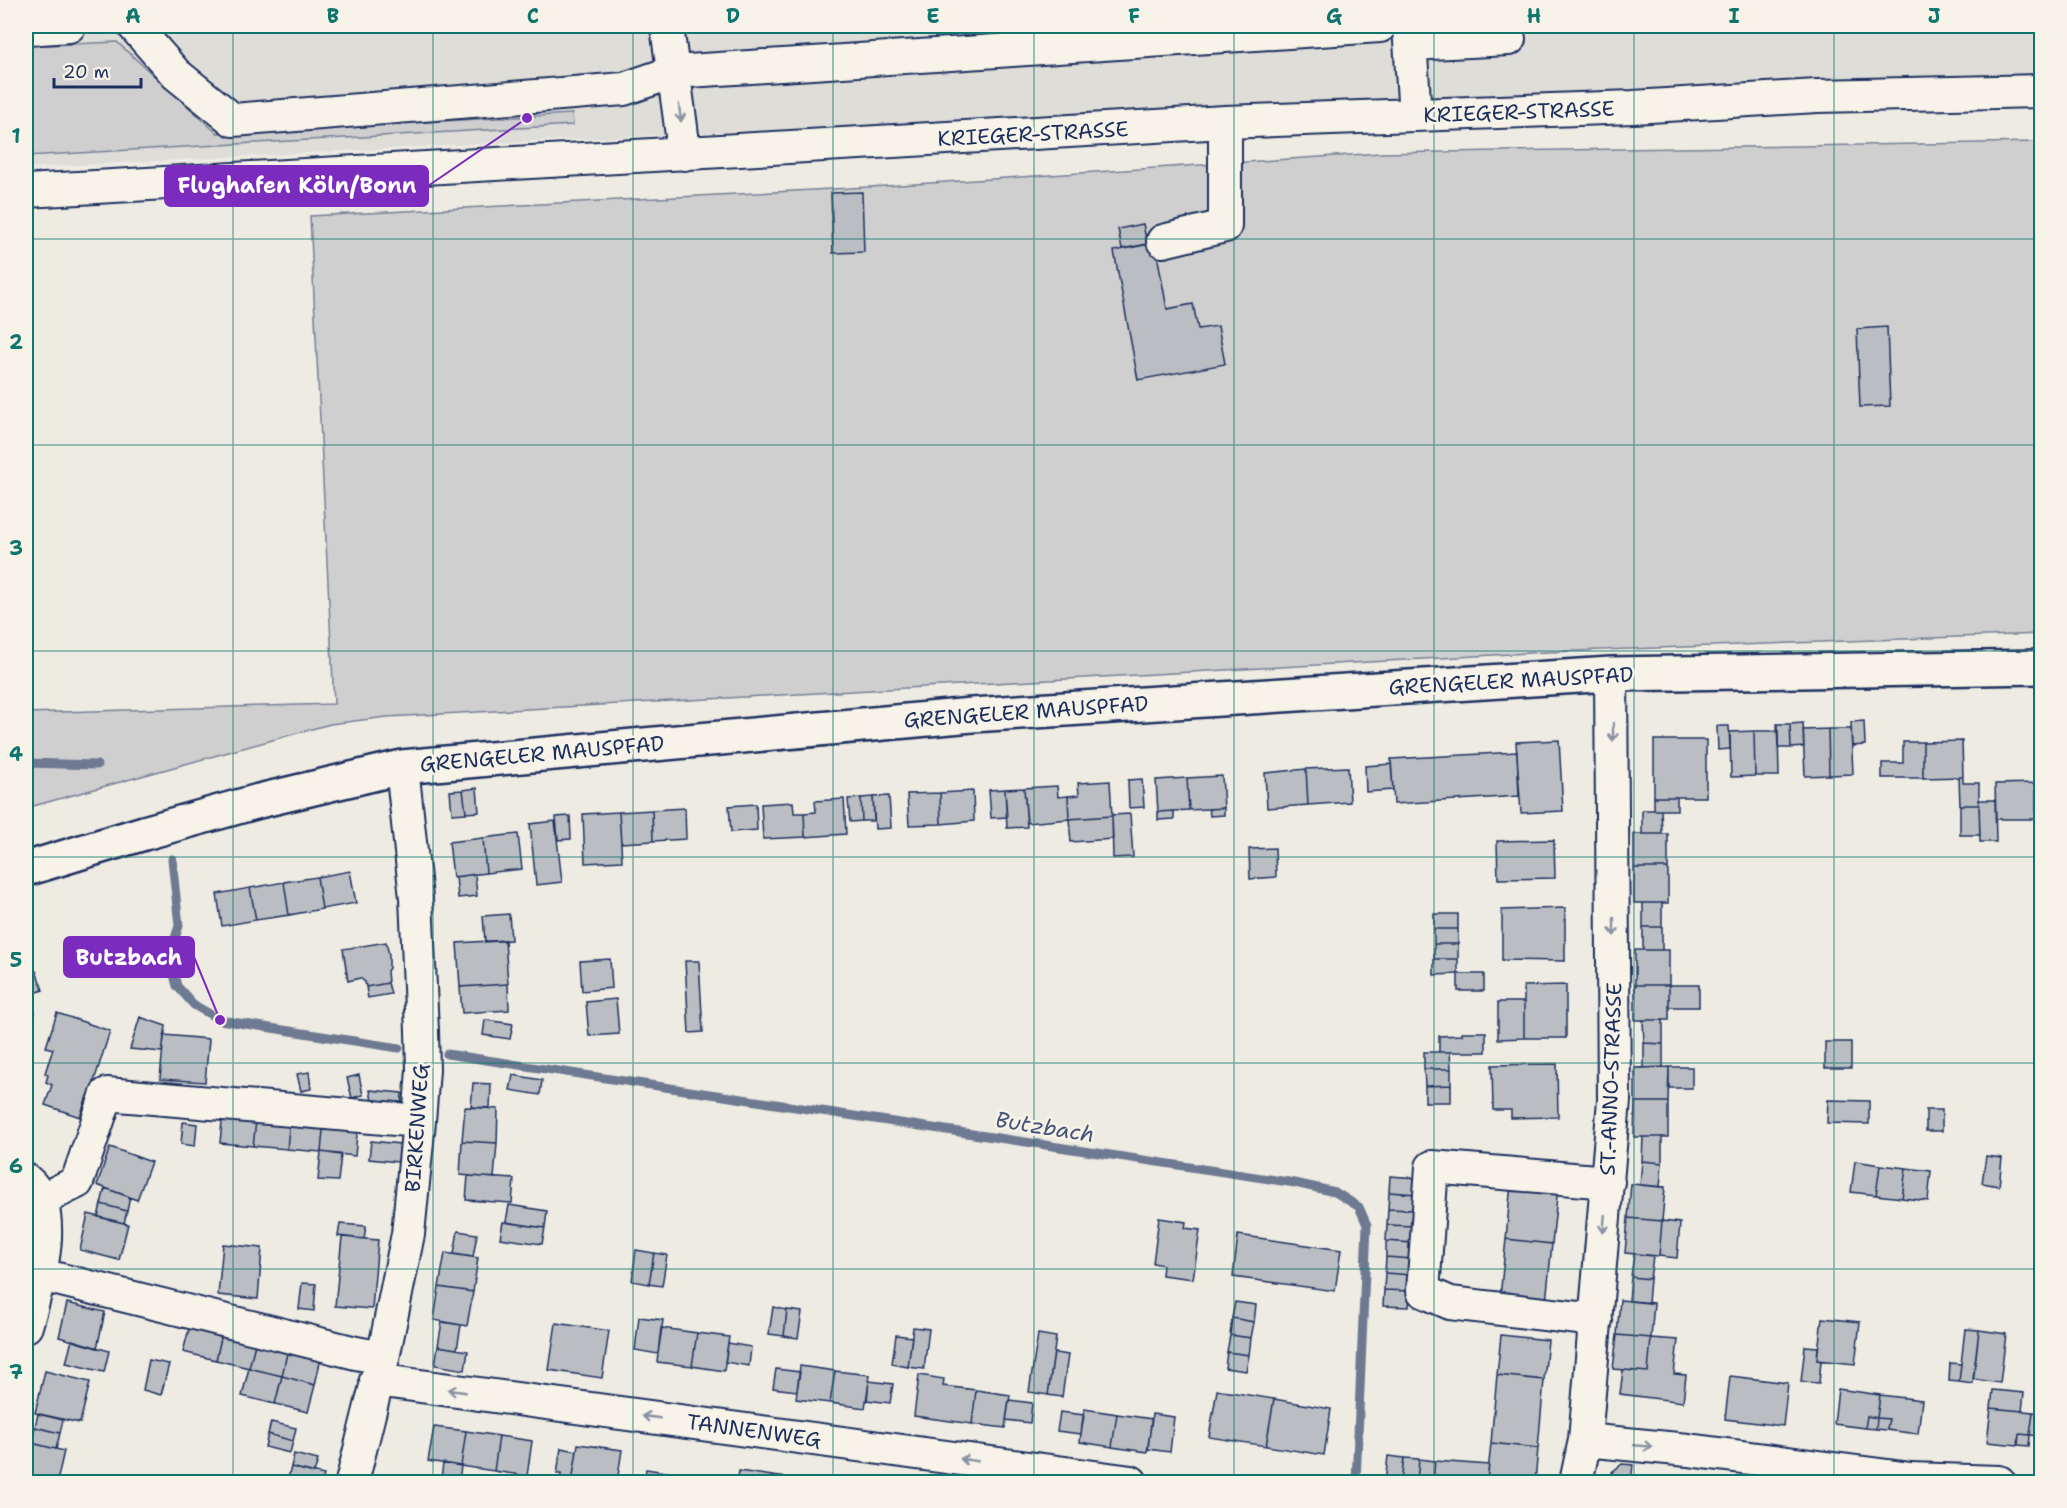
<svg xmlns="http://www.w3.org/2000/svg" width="2067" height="1508" font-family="'Shantell Sans',sans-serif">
	<rect width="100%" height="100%" fill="#eeebe2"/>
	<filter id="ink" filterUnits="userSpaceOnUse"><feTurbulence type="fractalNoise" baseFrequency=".0167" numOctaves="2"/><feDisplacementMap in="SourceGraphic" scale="12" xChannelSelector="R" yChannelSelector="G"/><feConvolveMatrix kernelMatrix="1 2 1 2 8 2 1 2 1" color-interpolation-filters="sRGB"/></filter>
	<g filter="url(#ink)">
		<path fill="#deddd8" d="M26,26H2041V78L1561,92L495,143L26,168Z"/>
		<path fill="#cfcfcf" stroke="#757f96" stroke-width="1.5" d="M117,42L217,133L572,114L573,125L26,156V46Z
			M2041,142V634L1547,652L387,717L330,724L26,808V713L334,704L310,216L870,187L1381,153Z"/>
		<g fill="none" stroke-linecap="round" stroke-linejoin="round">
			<path stroke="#6e7992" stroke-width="9" d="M26,763L97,765
				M172,859L179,926L169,956L177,986L194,1005L220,1020L399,1048
				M447,1054L1295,1183L1335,1192L1359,1207L1367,1225L1356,1482"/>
		</g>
		<path fill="#babdc2" stroke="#1b2f5e" stroke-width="1.5" d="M862,192L864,252L833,253L831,193Z
			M1143,224L1147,244L1122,249L1118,229Z
			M1155,243L1167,309L1193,304L1198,329L1218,326L1225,364L1138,380L1114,251Z
			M1887,327L1890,406L1860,407L1857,329Z
			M1864,721L1865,745L1852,746L1851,722Z
			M1803,723L1804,747L1791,748L1790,724Z
			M1777,724H1790L1791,748H1778Z
			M1717,726H1729L1730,749L1718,750Z
			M1828,729H1851L1853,774L1829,775Z
			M1828,729L1829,775L1805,776L1803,730Z
			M2042,730V756H2035V731Z
			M1754,731H1778L1779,776H1755Z
			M1754,731L1755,776L1731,777L1730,732Z
			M1559,740L1563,811L1521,813L1516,742Z
			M1654,740H1706V797H1654Z
			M1962,741L1963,777L1923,778V742Z
			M1903,742H1923V778H1882V763H1903Z
			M1517,752L1519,796L1394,804L1391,759Z
			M1391,764L1393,790L1366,792L1365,766Z
			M1348,767L1350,802L1308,805L1306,769Z
			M1306,769L1308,805L1267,808L1265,773Z
			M1222,776L1224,808L1189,810L1187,778Z
			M1959,777H1963V783H1979V805H1960Z
			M1187,778L1189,810L1158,812L1156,780Z
			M1142,779L1144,807L1129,808L1128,780Z
			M2036,780H2042V834H2037Z
			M1110,781L1112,816L1069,819L1068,796L1079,795L1078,783Z
			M2036,783V819H1996L1995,784Z
			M1057,786L1058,797L1068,796L1069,819L1027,823L1024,788Z
			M477,788L479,812L466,813L463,790Z
			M1024,788L1027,827L1007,828L1005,789Z
			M1005,789L1007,817L991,818L989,790Z
			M463,790L466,813L452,814L450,791Z
			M973,791L974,821L941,824L940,793Z
			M940,793L941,824L909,825L907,794Z
			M889,796L891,828L875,829L873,797Z
			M873,797L874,821H862L861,798Z
			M1654,797H1677V810H1654Z
			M861,798L862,821L850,822L848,799Z
			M844,799L846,834L805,837L804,813L816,812L815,801Z
			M1979,800H1995L1996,842H1980Z
			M793,802L794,813H804L805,837L763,839L761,804Z
			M756,804L757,830L731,832L729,806Z
			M1960,805H1979L1980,835H1960Z
			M685,808L686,839L653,841L652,810Z
			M1224,808V815L1210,816L1209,809Z
			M652,810L653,841L621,843L619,812Z
			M1642,810H1661L1662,834H1642Z
			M1174,811V819L1158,820V812Z
			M619,812L622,861L585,863L583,814Z
			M1130,814L1133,857L1113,858L1112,815Z
			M570,816L571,839L558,840L556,817Z
			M1112,816L1113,839L1071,842L1069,819Z
			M555,821L562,882L536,885L530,824Z
			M518,834L522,869L486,873L483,838Z
			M1634,834H1668V868H1634Z
			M483,838L486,873L453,877L449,842Z
			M1554,840L1555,878L1498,879L1497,841Z
			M1275,848L1276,877L1250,879L1249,849Z
			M1634,868H1668V903H1634Z
			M350,871L356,903L322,909L317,877Z
			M475,874L477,896L458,898L456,877Z
			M317,877L322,909L289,915L284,882Z
			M284,882L289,915L256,920L250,888Z
			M250,888L256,920L222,926L217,894Z
			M1643,903H1662V927H1643Z
			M1565,908V961L1502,960V910Z
			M509,914L511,940L485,942L483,916Z
			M1434,914H1458V929H1434Z
			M1643,927H1662V950H1643Z
			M1434,929H1458V944H1434Z
			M505,940L508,984L460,987L457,943Z
			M386,942L389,955V968L387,971L388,983L366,987L365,982L360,978L348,981L343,949Z
			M1434,944H1458V959H1434Z
			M1635,950H1669V985H1635Z
			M610,959L612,988L582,991L580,961Z
			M1434,959H1458V974L1434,975Z
			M685,961H699L703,1032L689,1033Z
			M36,971L43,990L32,994L35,1013L26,1016V974Z
			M1458,974H1484V991H1458Z
			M388,983L391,994L368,998L366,987Z
			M508,984L509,1010L462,1013L460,987Z
			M1566,985V1038H1524V986Z
			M1635,985H1669V1020H1635Z
			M1669,985H1699V1007H1669Z
			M616,999L619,1034L589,1036L586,1002Z
			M1498,1002H1524V1038L1498,1039Z
			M57,1013L110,1031L89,1097L87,1096L80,1117L45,1105L52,1085L46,1082L48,1075L45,1073L53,1049L46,1047Z
			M140,1017L166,1026L162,1052L130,1049Z
			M485,1020L513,1024L510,1039L483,1035Z
			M1643,1020H1663V1044L1644,1043Z
			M1462,1032H1486V1052H1439V1036L1462,1035Z
			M164,1035L209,1039L205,1082L160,1079Z
			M1825,1042H1851V1068H1825Z
			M1644,1043L1663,1044V1067L1644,1068Z
			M1424,1052H1450L1451,1069H1424Z
			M1557,1064L1558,1117L1511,1118V1110H1493L1492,1065Z
			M1669,1067H1692V1088H1669Z
			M1669,1067L1668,1102H1635V1068Z
			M1424,1069H1451V1085L1425,1086Z
			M309,1072L311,1089L301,1091L297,1074Z
			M359,1075L363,1095L352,1098L347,1078Z
			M513,1075L542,1080L540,1095L510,1090Z
			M473,1083L491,1084L490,1108L471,1107Z
			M1451,1085V1102H1425V1086Z
			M370,1090L402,1093L401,1114L374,1112Z
			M1828,1100L1869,1101V1124L1827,1123Z
			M1635,1102H1668V1137H1634Z
			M465,1107L498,1109L497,1143L462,1141Z
			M223,1110L257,1113L253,1146L220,1143Z
			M1926,1110H1942V1131H1926Z
			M257,1113L290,1117L287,1149L253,1146Z
			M290,1117L324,1120L321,1152L287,1149Z
			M324,1120L358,1123L355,1156L321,1152Z
			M183,1122L197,1124L195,1146L181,1144Z
			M1643,1137H1662V1163L1642,1161Z
			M371,1141L400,1144L398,1162L369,1159Z
			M462,1141L497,1143L494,1178L460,1175Z
			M110,1147L151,1162L137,1200L97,1185Z
			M321,1152L341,1155L338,1181L318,1180Z
			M1986,1156L2002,1158L1999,1186L1982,1183Z
			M1642,1161L1662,1163L1660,1187L1640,1185Z
			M1855,1161L1880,1165L1876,1195L1851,1192Z
			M1880,1165L1906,1168L1902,1198L1876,1195Z
			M1906,1168L1931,1171L1928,1201L1902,1198Z
			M468,1176L514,1179L512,1203L466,1200Z
			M1390,1176L1417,1178L1416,1194L1389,1192Z
			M1511,1182L1558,1187L1552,1244L1506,1239Z
			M1631,1184L1665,1187L1662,1221L1628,1218Z
			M105,1188L130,1197L127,1211L101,1204Z
			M1389,1192L1416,1194L1415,1210L1388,1209Z
			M101,1204L127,1211L124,1223L98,1217Z
			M509,1205L547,1211L545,1228L506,1222Z
			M1388,1209L1415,1210L1414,1226L1387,1225Z
			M88,1214L128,1224L119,1260L80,1250Z
			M1159,1218L1186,1222L1185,1228L1200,1230L1193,1279L1162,1275L1163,1265L1153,1263Z
			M1628,1218L1662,1221L1659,1256L1625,1253Z
			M1662,1221L1680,1223L1677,1258L1659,1256Z
			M503,1222L545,1228L542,1244L500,1238Z
			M340,1224L366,1226L364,1239L338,1236Z
			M1387,1225L1414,1226L1413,1243L1386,1241Z
			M458,1231L477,1234L473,1257L454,1254Z
			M1238,1235L1341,1250L1335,1291L1233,1277Z
			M342,1237L378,1240L372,1309L335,1306Z
			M1506,1239L1552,1244L1546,1302L1500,1297Z
			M1386,1241L1413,1243L1412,1259L1386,1257Z
			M223,1244L262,1248L258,1299L218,1295Z
			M636,1250L654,1253L649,1284L632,1281Z
			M445,1253L478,1258L473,1292L439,1287Z
			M654,1253L667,1255L662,1286L649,1284Z
			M1634,1254L1653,1256L1650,1279L1631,1277Z
			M1386,1257L1412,1259L1411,1275L1385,1273Z
			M1385,1273L1411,1275L1410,1291L1384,1290Z
			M1631,1277L1650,1279L1648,1303L1629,1301Z
			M302,1283L316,1284L314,1311L299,1309Z
			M439,1287L473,1292L467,1326L434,1320Z
			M1384,1290L1410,1291L1409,1307L1383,1306Z
			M1620,1300L1654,1303L1651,1338L1617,1335Z
			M1235,1302L1256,1305L1254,1322L1232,1318Z
			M67,1303L105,1312L97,1348L59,1337Z
			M773,1307L787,1310L784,1336L769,1334Z
			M787,1310L802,1312L798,1338L784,1336Z
			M639,1317L663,1320L658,1354L635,1350Z
			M1232,1318L1254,1322L1251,1338L1230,1335Z
			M1822,1318L1860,1322L1855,1364L1817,1360Z
			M191,1321L223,1329L216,1360L183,1352Z
			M442,1322L461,1325L457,1349L438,1346Z
			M556,1323L609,1331L602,1378L549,1370Z
			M913,1327L929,1329L924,1369L908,1367Z
			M661,1328L697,1333L692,1366L657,1362Z
			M223,1329L257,1336L249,1368L216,1360Z
			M1965,1329L1979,1330L1973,1384L1959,1382Z
			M1979,1330L2006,1334L2000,1383L1973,1379Z
			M697,1333L729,1337L724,1371L692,1366Z
			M1038,1334L1056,1337L1048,1395L1029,1392Z
			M896,1335L912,1337L908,1367L892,1364Z
			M1230,1335L1251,1338L1249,1355L1227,1352Z
			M1501,1335L1548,1340L1544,1380L1497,1375Z
			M1617,1335L1651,1338L1648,1372L1613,1369Z
			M257,1336L289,1344L282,1376L249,1368Z
			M1651,1338L1678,1340L1674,1374L1686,1375L1683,1402L1620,1394L1623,1370L1648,1372Z
			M72,1340L109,1351L104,1372L66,1363Z
			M728,1343L751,1347L749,1366L725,1362Z
			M289,1344L322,1353L315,1385L282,1376Z
			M438,1346L468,1351L465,1370L435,1365Z
			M1805,1346L1818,1347L1817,1360L1821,1361L1819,1383L1801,1382Z
			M1227,1352L1249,1355L1246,1371L1225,1368Z
			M1054,1353L1068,1355L1062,1397L1048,1395Z
			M149,1360L169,1364L161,1395L143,1390Z
			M1950,1363L1961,1364L1959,1382L1949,1381Z
			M800,1366L835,1371L830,1403L796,1399Z
			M249,1368L282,1376L275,1404L242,1396Z
			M776,1369L800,1372L797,1391L773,1388Z
			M45,1371L90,1382L80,1423L35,1413Z
			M835,1371L870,1375L865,1408L830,1403Z
			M919,1375L944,1379L943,1386L976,1390L972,1424L914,1416Z
			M1497,1375L1544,1380L1538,1448L1491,1443Z
			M282,1376L315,1385L308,1412L275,1404Z
			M1730,1376L1788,1383L1783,1426L1725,1419Z
			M869,1381L893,1384L890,1403L867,1400Z
			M1838,1389L1880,1395L1877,1418L1867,1416L1865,1428L1834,1424Z
			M976,1390L1010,1395L1005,1428L972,1424Z
			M1217,1390L1274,1399L1266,1446L1209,1437Z
			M1993,1390L2024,1393L2022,1411L1991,1408Z
			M1880,1395L1922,1400L1918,1434L1887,1430L1889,1419L1877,1418Z
			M1274,1399L1331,1409L1324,1455L1266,1446Z
			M1009,1400L1032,1403L1030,1423L1006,1420Z
			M1991,1408L2033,1412L2030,1435L2019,1434L2018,1445L1987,1442Z
			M1084,1409L1117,1414L1112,1447L1080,1442Z
			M1060,1412L1084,1415L1081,1434L1057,1431Z
			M2033,1412L2042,1413V1447H2040L2041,1436L2030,1435Z
			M38,1414L63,1420L60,1433L35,1427Z
			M1117,1414L1152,1419L1147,1452L1112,1447Z
			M1152,1414L1174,1417L1170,1452L1148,1449Z
			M1867,1416L1877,1418L1876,1429L1865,1428Z
			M1877,1418L1889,1419L1887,1430L1876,1429Z
			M271,1422L296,1428L293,1441L268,1434Z
			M35,1427L60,1433L56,1449L31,1443Z
			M434,1427L466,1431L461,1466L428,1461Z
			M466,1431L499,1436L494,1471L461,1466Z
			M268,1434L293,1441L290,1453L265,1447Z
			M2019,1434L2030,1435L2029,1446L2018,1445Z
			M499,1436L532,1441L527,1476L494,1471Z
			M28,1442L64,1451L57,1482L26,1477V1452Z
			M1491,1443L1538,1448L1535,1482H1487Z
			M578,1444L622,1450L617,1482H572Z
			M561,1448L577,1451L572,1482H561V1474H557Z
			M294,1454L318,1460L314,1473L291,1467Z
			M1388,1456L1404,1458L1401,1482H1385Z
			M1404,1458L1419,1459L1417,1482H1401Z
			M1419,1459L1435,1461L1433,1482H1417Z
			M1435,1461L1489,1465L1487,1482H1433Z
			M443,1463L461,1466L459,1481L441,1479Z
			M1622,1464L1633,1465L1631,1482H1611L1612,1472Z
			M291,1467L324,1475L322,1482H287Z
			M646,1469L678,1474L677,1482H644Z
			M739,1471L772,1476L771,1482H737Z
			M678,1474L712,1478L711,1482H677Z
			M772,1476L806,1480V1482H771Z"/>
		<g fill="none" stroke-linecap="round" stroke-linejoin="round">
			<defs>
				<path id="minor" d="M134,26L176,74L233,120L624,89L673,72L1380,26
					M667,26C672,68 680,111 684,154
					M1409,26L1415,115
					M26,29L69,26
					M1411,44L1509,39
					M26,191L1225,122L1633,107L1817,96L2042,91
					M1163,241L1225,226V122
					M26,1180C63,1210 37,1288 26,1326
					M41,1200L77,1182L107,1094L419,1121
					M41,1275L356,1353L383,1358
					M1596,1320L1450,1303L1423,1291L1432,1167L1608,1182
					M376,1380L1131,1482
					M1585,1440L1688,1450L1911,1479L1999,1482
					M352,1482L383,1358L408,1234L419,1121L423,1070L422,1031L416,898L402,767
					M1576,1482L1585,1440L1614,1100L1611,674"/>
				<path id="major" d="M26,869L144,833L259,801L402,767L972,715L1611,674L2042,667"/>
			</defs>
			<use href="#minor" stroke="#1b2f5e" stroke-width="36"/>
			<use href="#major" stroke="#1b2f5e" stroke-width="38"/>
			<use href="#minor" stroke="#f7f3e8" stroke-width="32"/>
			<use href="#major" stroke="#f7f3e8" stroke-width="33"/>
		</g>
		<defs><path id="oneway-shaft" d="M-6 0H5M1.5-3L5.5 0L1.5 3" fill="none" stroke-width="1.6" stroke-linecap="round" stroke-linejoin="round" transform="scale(1.5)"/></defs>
		<g stroke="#8991a3">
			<use href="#oneway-shaft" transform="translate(680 113) rotate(83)"/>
			<use href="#oneway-shaft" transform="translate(1613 732) rotate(90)"/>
			<use href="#oneway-shaft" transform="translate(1614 927) rotate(90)"/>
			<use href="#oneway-shaft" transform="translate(1604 1224) rotate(95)"/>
			<use href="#oneway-shaft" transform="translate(457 1391) rotate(-172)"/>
			<use href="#oneway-shaft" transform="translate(651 1417) rotate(-172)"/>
			<use href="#oneway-shaft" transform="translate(1643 1446) rotate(5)"/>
			<use href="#oneway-shaft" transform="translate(969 1460) rotate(-172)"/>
		</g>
	</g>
	<path fill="none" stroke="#0f766e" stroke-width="1.5" stroke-opacity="0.55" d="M233,26V1482M433,26V1482M633,26V1482M833,26V1482M1034,26V1482M1234,26V1482M1434,26V1482M1634,26V1482M1834,26V1482M26,239H2042M26,445H2042M26,651H2042M26,857H2042M26,1063H2042M26,1269H2042"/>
	<g text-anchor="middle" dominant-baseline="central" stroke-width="5" stroke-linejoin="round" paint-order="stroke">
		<g font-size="21" fill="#1b2f5e" stroke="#f7f3e8">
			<text transform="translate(1519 112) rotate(-2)">KRIEGER-STRASSE</text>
			<text transform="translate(1033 134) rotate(-3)">KRIEGER-STRASSE</text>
			<text transform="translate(1511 681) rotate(-3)">GRENGELER MAUSPFAD</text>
			<text transform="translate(1026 712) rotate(-4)">GRENGELER MAUSPFAD</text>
			<text transform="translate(542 754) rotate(-5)">GRENGELER MAUSPFAD</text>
			<text transform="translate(1611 1079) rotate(-88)">ST.-ANNO-STRASSE</text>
			<text transform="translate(417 1128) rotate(-86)">BIRKENWEG</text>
			<text transform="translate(754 1431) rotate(8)">TANNENWEG</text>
		</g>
		<g font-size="22" font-style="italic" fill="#455478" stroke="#f7f3e8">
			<text transform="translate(1045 1127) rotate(9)">Butzbach</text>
		</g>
	</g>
	<path fill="none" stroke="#7b2cbf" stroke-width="2" d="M527 118L428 186M220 1020L194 957"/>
	<g fill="#7b2cbf" stroke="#f7f3e8" stroke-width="2">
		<circle cx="527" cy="118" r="6"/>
		<circle cx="220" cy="1020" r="6"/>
	</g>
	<g fill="#7b2cbf" stroke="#7b2cbf" stroke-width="2">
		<rect x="165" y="166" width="263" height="40" rx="6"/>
		<rect x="64" y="937" width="130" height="40" rx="6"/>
	</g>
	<g font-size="22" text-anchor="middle" font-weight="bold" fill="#fff">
		<text x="297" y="193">Flughafen Köln/Bonn</text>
		<text x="129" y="965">Butzbach</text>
	</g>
	<rect width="2067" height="1508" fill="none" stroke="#f7f3e8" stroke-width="66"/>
	<path d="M54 78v9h87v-9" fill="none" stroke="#1b2f5e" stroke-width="3"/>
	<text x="63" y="78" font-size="18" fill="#1b2f5e" stroke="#f7f3e8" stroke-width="4.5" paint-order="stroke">20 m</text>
	<rect x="33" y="33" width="2001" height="1442" fill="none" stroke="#0f766e" stroke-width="2"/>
	<g font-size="20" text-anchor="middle" font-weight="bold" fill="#0f766e">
		<text x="133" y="23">A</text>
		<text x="333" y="23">B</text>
		<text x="533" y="23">C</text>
		<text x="733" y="23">D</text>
		<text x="933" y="23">E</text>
		<text x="1134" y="23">F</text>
		<text x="1334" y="23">G</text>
		<text x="1534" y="23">H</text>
		<text x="1734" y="23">I</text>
		<text x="1934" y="23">J</text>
		<text x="16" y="143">1</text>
		<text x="16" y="349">2</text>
		<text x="16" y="555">3</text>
		<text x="16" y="761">4</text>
		<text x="16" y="967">5</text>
		<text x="16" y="1173">6</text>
		<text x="16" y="1379">7</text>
	</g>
</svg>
